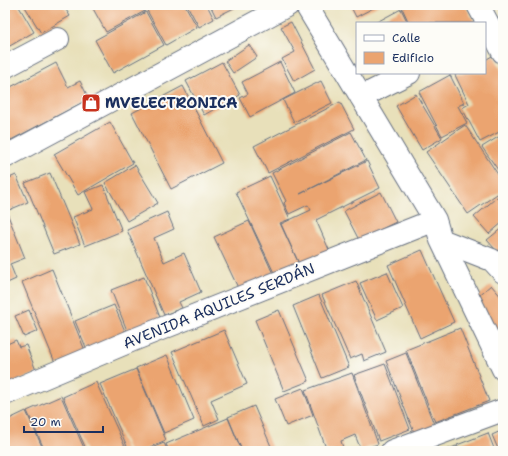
<svg xmlns="http://www.w3.org/2000/svg" width="508" height="456" font-family="'Shantell Sans',sans-serif">
	<rect width="100%" height="100%" fill="#fdfcf7"/>
	<filter id="ink" filterUnits="userSpaceOnUse"><feTurbulence type="fractalNoise" baseFrequency=".025" numOctaves="2"/><feDisplacementMap in="SourceGraphic" scale="8" xChannelSelector="R" yChannelSelector="G"/><feConvolveMatrix kernelMatrix="1 2 1 2 8 2 1 2 1" color-interpolation-filters="sRGB"/></filter>
	<filter id="wash" filterUnits="userSpaceOnUse"><feTurbulence type="fractalNoise" baseFrequency=".012" numOctaves="4" result="noise"/><feDisplacementMap in="SourceGraphic" scale="16" xChannelSelector="R" yChannelSelector="G"/><feGaussianBlur stdDeviation="0.9" result="paint"/><feColorMatrix in="noise" values="0 0 0 0 0 0 0 0 0 0 0 0 0 0 0 0 0 1.4 0 .05"/><feComposite in="paint" operator="in"/></filter>
	<g filter="url(#wash)">
		<rect width="100%" height="100%" fill="#e8e0ba"/>
		<g id="blocks">
			<path fill="#eba470" d="M5,5H18L34,32L8,47L5,41Z
				M24,5H63L70,16L41,33Z
				M91,5H142L145,11L106,32Z
				M144,5H185L197,27L166,45Z
				M187,5H207L214,19L199,27Z
				M210,5H240L216,17Z
				M350,5H379L356,17Z
				M408,5H465L475,23H409L402,8Z
				M499,5H503V13Z
				M401,9L408,23H375Z
				M146,12L164,45L113,73L95,40Z
				M291,22L315,69L294,81L282,59L295,52L281,27Z
				M249,45L257,57L233,73L225,61Z
				M494,55L503,73V130L480,142L462,108L469,104L455,75L458,73H485V60Z
				M222,62L240,95L204,115L186,81Z
				M280,62L295,93L250,117L240,98L248,94L242,82Z
				M56,63L68,87L80,81L89,99L11,140L5,130V90Z
				M450,75L464,103L458,106L467,123L442,136L419,92Z
				M321,81L332,103L294,122L283,100Z
				M183,86L222,163L171,189L132,113Z
				M416,94L442,138L422,150L396,106Z
				M340,102L354,129L268,173L254,146Z
				M110,122L133,163L78,195L54,154Z
				M465,125L503,182V190L468,214L426,152Z
				M351,132L366,160L300,194L367,161L380,188L316,220L330,252L300,266L281,224L311,210L308,205L289,214L284,203L286,201L272,173Z
				M503,134V177L482,147Z
				M135,165L158,203L127,221L105,183Z
				M50,173L80,244L54,254L25,183Z
				M16,175L28,202L9,210L5,201V180Z
				M270,176L290,219L280,223L300,266L276,277L236,192Z
				M103,185L122,231L85,246L73,217L93,209L85,192Z
				M381,192L396,222L359,240L344,211Z
				M503,192V222L489,234L474,217Z
				M5,208L25,258L10,264L16,279L5,284Z
				M167,212L174,229L154,238L164,262L184,253L201,292L179,302L182,308L164,315L127,230Z
				M249,221L274,276L240,292L214,237Z
				M503,227V258L487,240Z
				M422,250L454,322L420,338L388,265Z
				M52,269L86,353L56,365L22,282Z
				M387,272L403,308L377,320L360,283Z
				M144,277L161,320L128,333L111,290Z
				M356,281L386,352L364,361L362,354L350,359L322,295Z
				M491,285L503,299V345L477,297Z
				M319,295L349,367L322,378L293,306Z
				M114,305L127,336L88,352L75,321Z
				M29,310L38,331L24,337L15,316Z
				M279,310L309,381L284,391L255,320Z
				M460,328L489,401L435,422L406,350Z
				M224,330L247,384L211,400L219,419L204,426L172,352Z
				M16,340L19,347L26,345L37,373L5,387V345Z
				M406,353L435,427L415,435L386,361Z
				M167,355L194,420L164,433L136,368Z
				M385,364L410,429L379,441L354,375Z
				M136,369L166,440L141,451H129L100,384Z
				M352,373L378,444L361,450L355,435L341,441L344,451H327L305,390Z
				M96,382L127,451H87L63,397Z
				M303,388L313,415L286,426L275,399Z
				M61,396L84,448L78,451H45L27,411Z
				M254,406L273,451H242L228,417Z
				M26,411L44,451H5V421Z
				M228,418L242,451H169L166,444Z
				M503,430V451H499L492,435Z
				M488,433L495,451H460L457,445Z
				M164,443L168,451H144Z
				M456,446L458,451H444Z"/>
		</g>
	</g>
	<g filter="url(#ink)">
		<use href="#blocks" fill-opacity="0" stroke="#636d7e" stroke-width="1"/>
		<g fill="none" stroke-linecap="round" stroke-linejoin="round">
			<defs>
				<path id="minor" d="M306,5L435,220L441,240L503,369
					M478,5L503,52
					M5,67L58,39
					M361,97L409,73
					M5,157L288,5
					M441,240L492,260L503,272
					M5,394L133,340L435,220
					M392,451L503,410"/>
			</defs>
			<use href="#minor" stroke="#636d7e" stroke-width="24"/>
			<use href="#minor" stroke="#fff" stroke-width="22"/>
		</g>
	</g>
	<defs>
		<symbol id="shop-square" viewBox="-11 -11 22 22"><rect x="-9" y="-9" width="18" height="18" rx="4" fill="#c8321e" stroke="#fdfcf7"/><path d="M-5-2.5h2.3a2.7 3.5 0 0 1 5.4 0H5L5.5 6h-11ZM-1.5-2.5h3a1.5 2.3 0 0 0-3 0Z" fill="#fff"/></symbol>
	</defs>
	<g fill-rule="evenodd">
		<use href="#shop-square" x="80" y="92" width="22" height="22"/>
	</g>
	<g text-anchor="middle" dominant-baseline="central" stroke-width="4" stroke-linejoin="round" paint-order="stroke">
		<g font-size="15" font-weight="bold" fill="#1b2f5e" stroke="#fdfcf7" text-anchor="start">
			<text x="105" y="103">MVELECTRONICA</text>
		</g>
		<g font-size="15" fill="#1b2f5e" stroke="#fdfcf7">
			<text transform="translate(219 306) rotate(-22)">AVENIDA AQUILES SERDÁN</text>
		</g>
	</g>
	<rect width="508" height="456" fill="none" stroke="#fdfcf7" stroke-width="20"/>
	<rect x="356" y="22" width="130" height="52" fill="#fdfcf7" stroke="#a3aaba"/>
	<rect x="364" y="35" width="20" height="6" fill="#ffffff" stroke="#a3aaba"/>
	<text x="392" y="42" font-size="12" fill="#1b2f5e">Calle</text>
	<rect x="364" y="52" width="20" height="12" fill="#eba470" stroke="#a3aaba"/>
	<text x="392" y="62" font-size="12" fill="#1b2f5e">Edificio</text>
	<path d="M24 426v6h79v-6" fill="none" stroke="#1b2f5e" stroke-width="2"/>
	<text x="30" y="426" font-size="12" fill="#1b2f5e" stroke="#fdfcf7" stroke-width="3" paint-order="stroke">20 m</text>
</svg>
